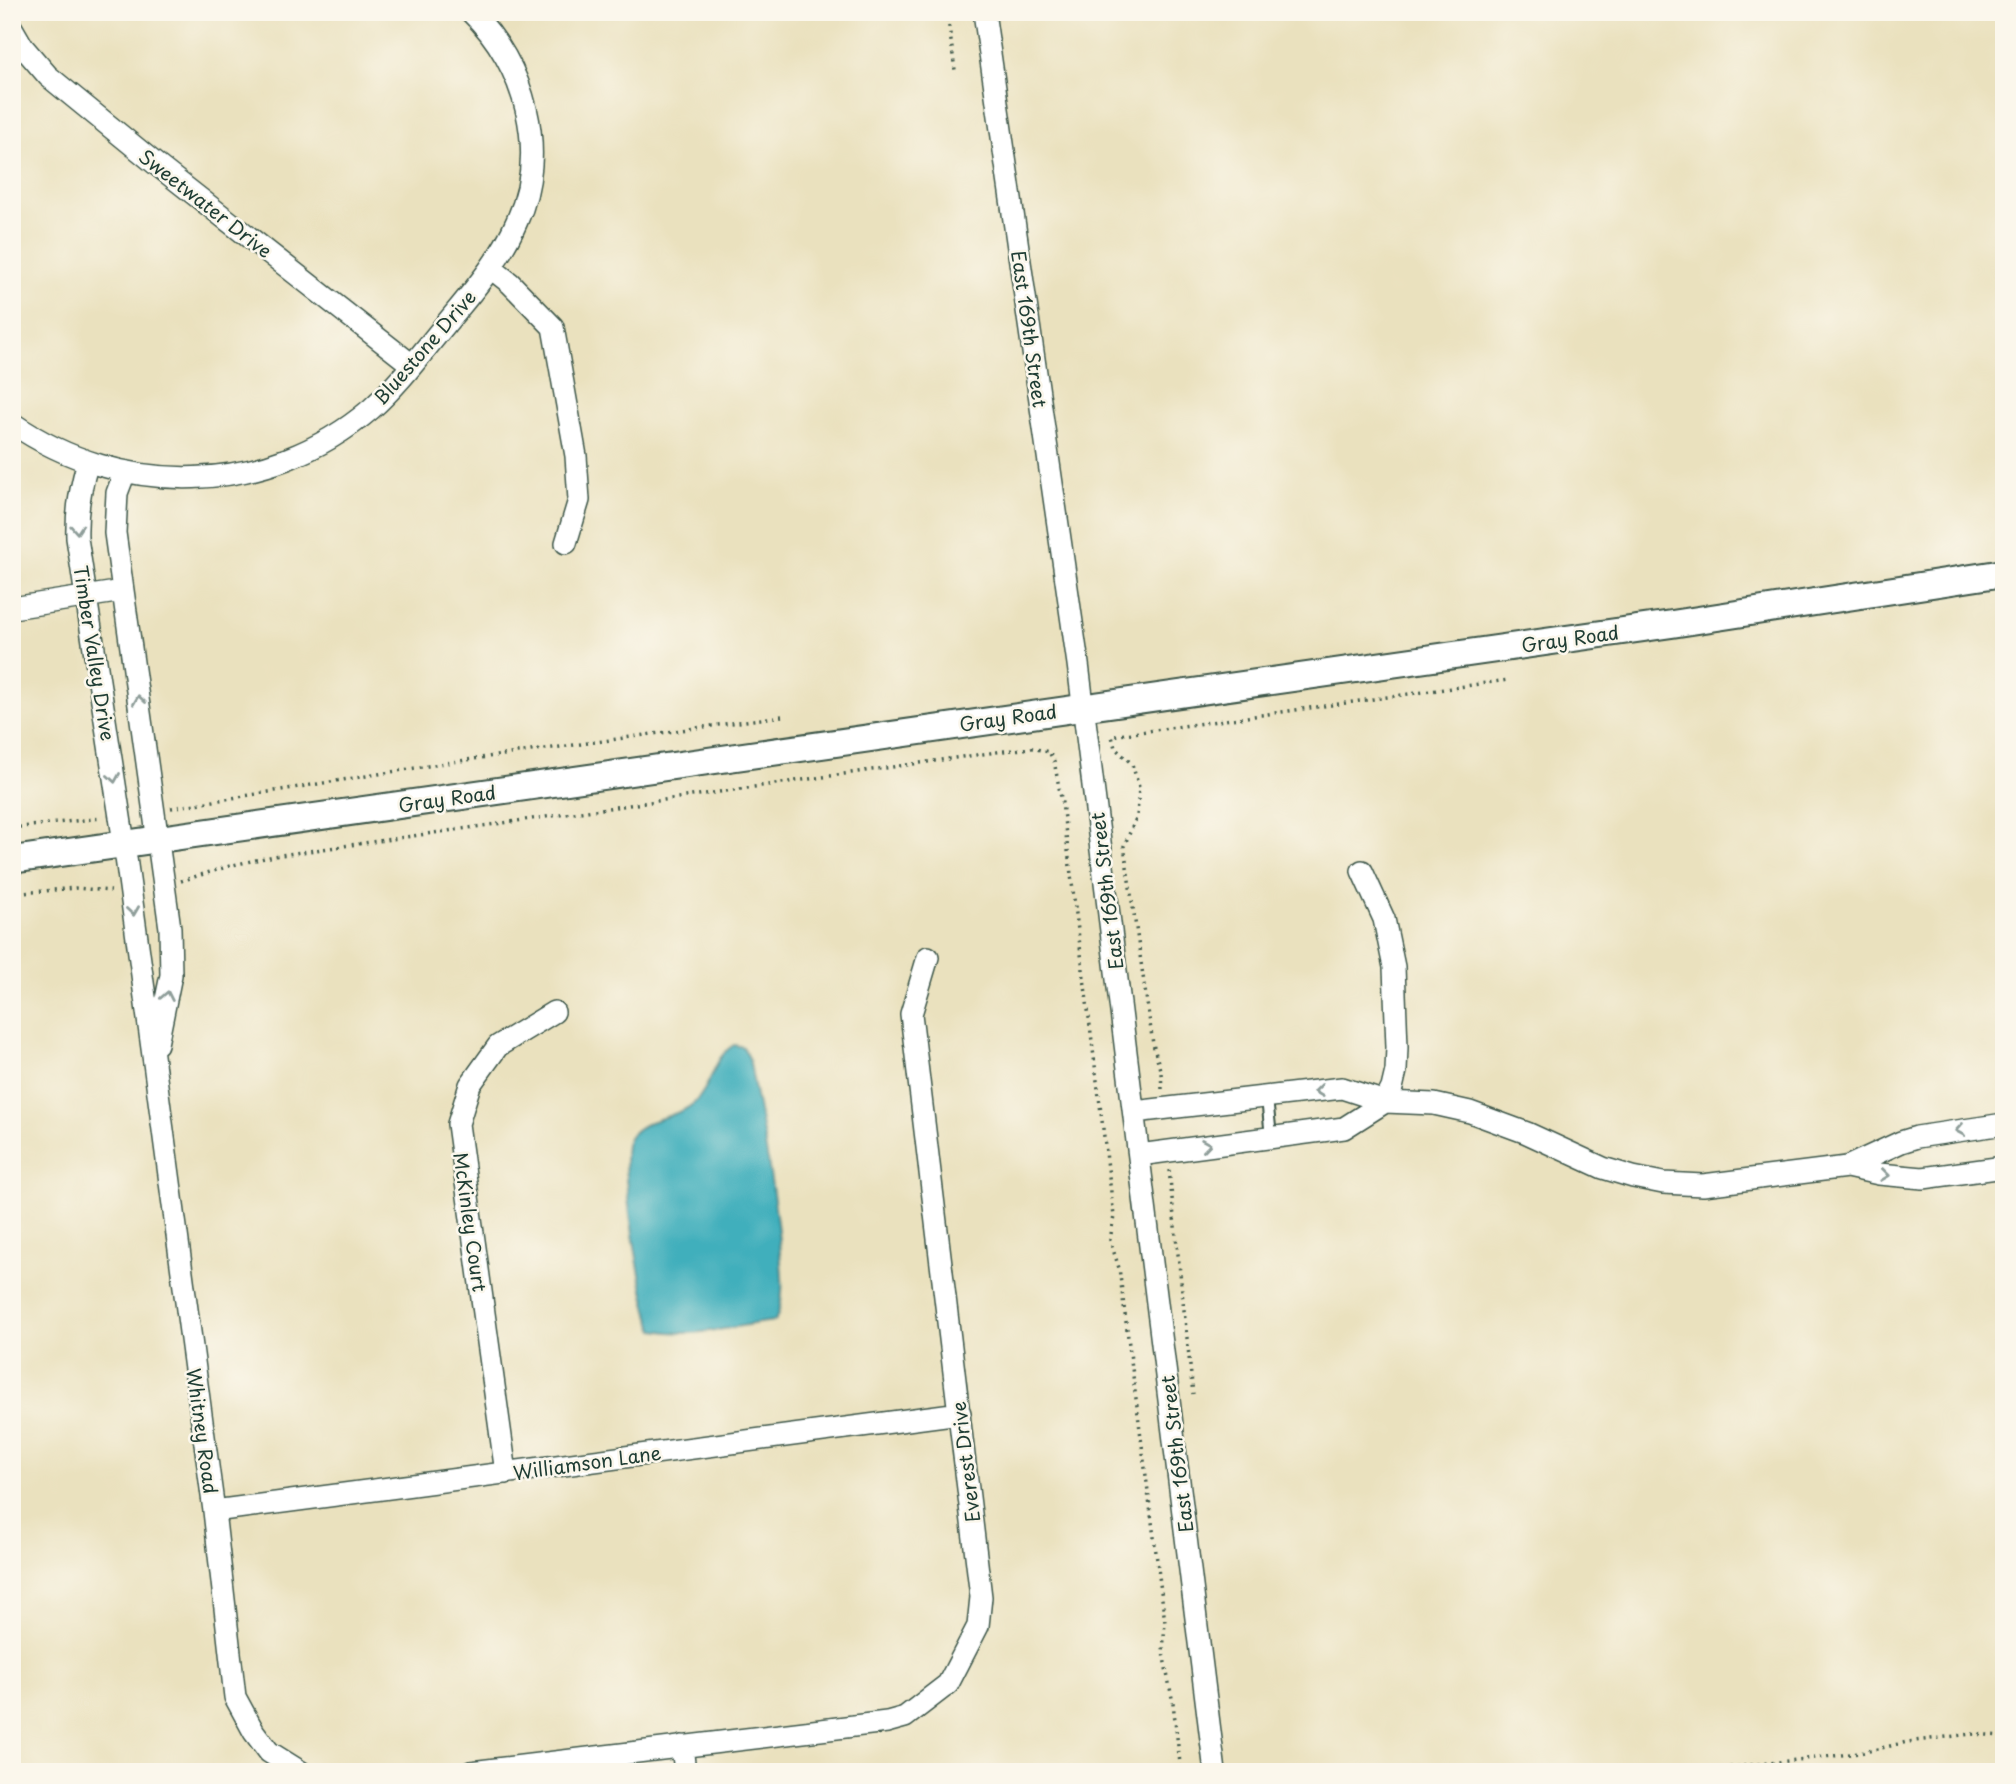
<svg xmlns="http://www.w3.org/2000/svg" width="2016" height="1784" font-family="'Playpen Sans',sans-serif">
	<rect width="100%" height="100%" fill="#fbf7ec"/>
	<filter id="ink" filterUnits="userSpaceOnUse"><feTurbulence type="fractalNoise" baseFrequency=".0143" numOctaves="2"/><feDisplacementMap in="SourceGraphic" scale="14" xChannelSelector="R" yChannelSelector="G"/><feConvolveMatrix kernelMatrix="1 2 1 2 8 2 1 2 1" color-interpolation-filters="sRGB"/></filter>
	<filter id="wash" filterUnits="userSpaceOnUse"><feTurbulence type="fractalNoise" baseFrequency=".00686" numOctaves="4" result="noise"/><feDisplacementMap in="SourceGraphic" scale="28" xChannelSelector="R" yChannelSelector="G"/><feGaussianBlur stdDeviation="1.57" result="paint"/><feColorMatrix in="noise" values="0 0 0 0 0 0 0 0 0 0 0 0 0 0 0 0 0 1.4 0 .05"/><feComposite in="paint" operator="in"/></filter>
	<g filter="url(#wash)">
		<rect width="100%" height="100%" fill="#eae1be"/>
		<path fill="#40afbc" stroke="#307678" stroke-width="2" d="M734,1045L743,1047L749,1058C760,1119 773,1180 779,1241C781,1269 787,1295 775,1321C733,1325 698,1339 655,1330C642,1304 621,1174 626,1145C627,1141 630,1134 634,1132C651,1116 680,1118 696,1101C713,1084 713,1057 734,1045Z"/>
	</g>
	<g filter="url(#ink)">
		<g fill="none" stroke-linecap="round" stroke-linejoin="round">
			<defs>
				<path id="service" d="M1267,1098L1271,1137"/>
				<path id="minor" d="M984,12L1078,664L1215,1772
					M12,28L23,47L48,76L157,165L412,365
					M491,268L510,283L553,327L576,456L579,500L566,543
					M12,423C122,499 268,497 371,409C399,384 421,354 445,325C472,292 500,261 517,221C549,151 525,64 471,12
					M88,462C80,488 76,510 77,538L124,843L154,1063L214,1511L235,1697L254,1732L269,1752L301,1772
					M125,472L117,493L115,533L170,928L171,975L157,1044
					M12,608L123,591
					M1134,1112L1342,1088L1385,1102L1434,1104L1470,1112L1527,1133L1603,1168L1633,1177L1663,1183L1703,1185L1847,1167L1901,1142L1917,1137L2004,1124
					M1139,1155L1344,1128L1385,1102L1392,1088L1396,1071L1397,1047L1394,967L1384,919L1362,871
					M1847,1167L1879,1174L1923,1178L2004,1167
					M506,1473L458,1124L470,1085L498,1046L554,1012
					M214,1511L960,1413
					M682,1746L685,1772
					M471,1772L887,1722L905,1717L948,1684L978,1626L981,1597L911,1014L928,957"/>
				<path id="tertiary" d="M12,860L1672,624L2004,573"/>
			</defs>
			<use href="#service" stroke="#3d5649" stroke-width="14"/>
			<use href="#minor" stroke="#3d5649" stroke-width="24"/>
			<use href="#tertiary" stroke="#3d5649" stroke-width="30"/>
			<path stroke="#3d5649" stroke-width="3.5" stroke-dasharray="2 5" stroke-linecap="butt" d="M947,12L955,70
				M171,808L452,762L782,716
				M12,828L101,818
				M181,881L233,865L274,856L1004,751L1032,748L1049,752L1054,761L1062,803L1114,1216L1110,1240L1119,1268L1165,1622L1163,1653L1173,1703L1181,1772
				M12,894L75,888L111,891
				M1162,1089L1161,1073L1153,1044L1124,846L1137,816L1139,787L1132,764L1115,748L1112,736L1508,680
				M1169,1170L1193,1394
				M1688,1772L1860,1753L1907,1742L1971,1734L2004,1736"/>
			<use href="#service" stroke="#fff" stroke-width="10"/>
			<use href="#minor" stroke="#fff" stroke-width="21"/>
			<use href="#tertiary" stroke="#fff" stroke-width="26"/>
		</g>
		<defs><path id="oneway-chevron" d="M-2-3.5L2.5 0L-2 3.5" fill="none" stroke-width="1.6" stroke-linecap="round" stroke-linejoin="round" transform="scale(1.75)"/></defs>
		<g stroke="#8f9e9a">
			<use href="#oneway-chevron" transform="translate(77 529) rotate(86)"/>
			<use href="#oneway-chevron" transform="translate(139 700) rotate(-98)"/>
			<use href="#oneway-chevron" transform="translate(114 778) rotate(81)"/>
			<use href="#oneway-chevron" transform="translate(133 911) rotate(82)"/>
			<use href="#oneway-chevron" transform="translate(167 996) rotate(-79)"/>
			<use href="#oneway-chevron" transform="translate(1319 1091) rotate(173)"/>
			<use href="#oneway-chevron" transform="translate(1960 1130) rotate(171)"/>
			<use href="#oneway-chevron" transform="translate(1206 1145) rotate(-8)"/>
			<use href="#oneway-chevron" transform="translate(1885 1175) rotate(7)"/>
		</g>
	</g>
	<g text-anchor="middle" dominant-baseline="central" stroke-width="5" stroke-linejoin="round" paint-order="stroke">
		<g font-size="19" fill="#1f3d34" stroke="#fbf7ec">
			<text transform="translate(206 203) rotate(38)">Sweetwater Drive</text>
			<text transform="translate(1030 329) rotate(82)">East 169th Street</text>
			<text transform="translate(424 347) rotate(-49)">Bluestone Drive</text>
			<text transform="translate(1570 638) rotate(-8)">Gray Road</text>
			<text transform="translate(95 653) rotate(81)">Timber Valley Drive</text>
			<text transform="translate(1008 717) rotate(-8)">Gray Road</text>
			<text transform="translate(447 798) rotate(-8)">Gray Road</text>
			<text transform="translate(1106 891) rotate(-97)">East 169th Street</text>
			<text transform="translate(471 1222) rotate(82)">McKinley Court</text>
			<text transform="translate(203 1431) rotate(82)">Whitney Road</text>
			<text transform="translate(1176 1454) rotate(-97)">East 169th Street</text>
			<text transform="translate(587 1462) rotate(-8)">Williamson Lane</text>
			<text transform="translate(965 1462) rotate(-97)">Everest Drive</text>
		</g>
	</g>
	<rect width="2016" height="1784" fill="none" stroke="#fbf7ec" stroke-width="42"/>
</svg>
